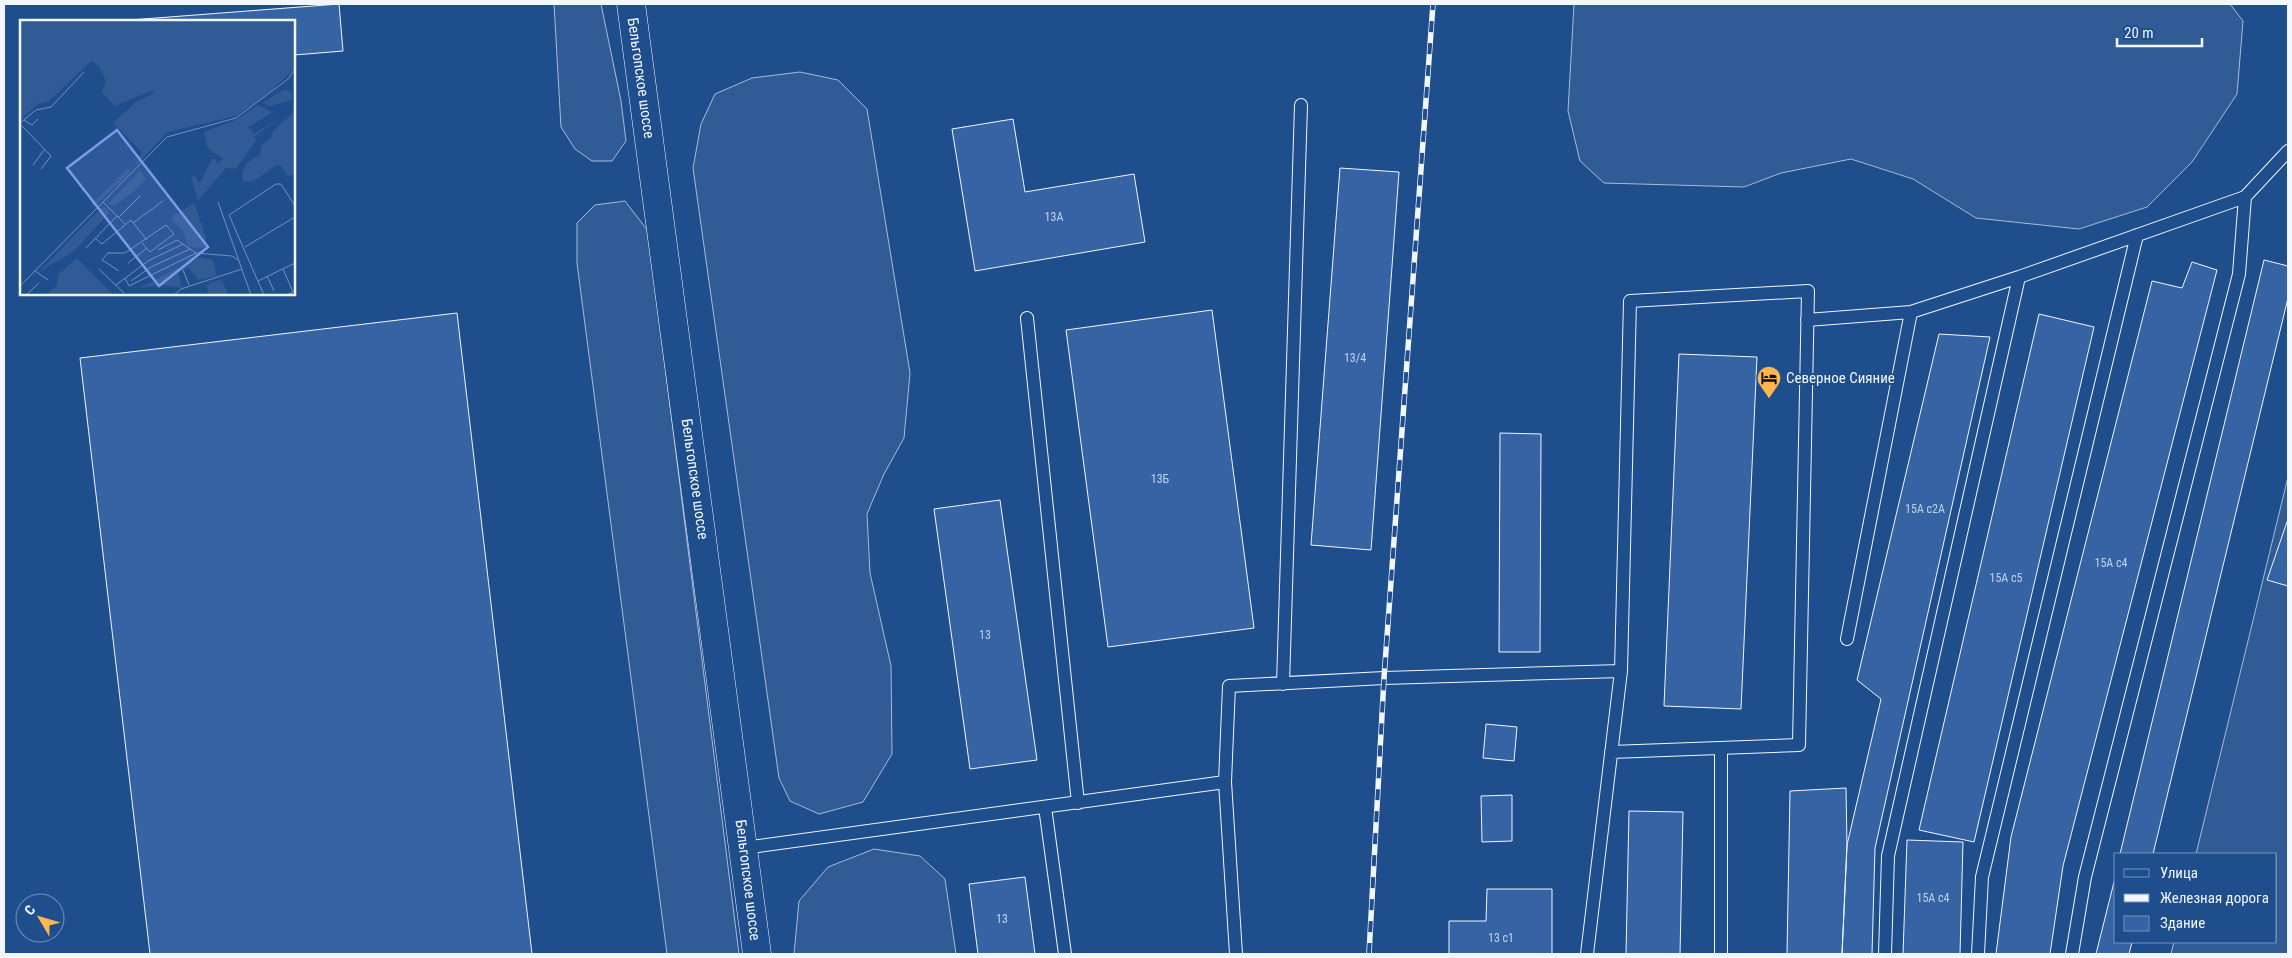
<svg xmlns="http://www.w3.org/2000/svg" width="2292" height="958" font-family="'Roboto Condensed',sans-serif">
	<rect width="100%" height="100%" fill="#1f4e8c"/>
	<path fill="#305b95" stroke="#a8bbd7" d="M554,4H601L621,101L626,141L612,161H592L575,149L561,127Z
		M1574,4H2230L2243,21L2237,94L2192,162L2147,207L2079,229L1976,218L1913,179L1851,159L1781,173L1744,187L1604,183L1580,161L1568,111Z
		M800,72L838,80L867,109L910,373L904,438L884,474L867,514L870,573L891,666L892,754L863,802L819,814L790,801L779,778L693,168L701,124L715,94L752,78Z
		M625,201L648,231L739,954H667L577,263V223L595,205Z
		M2288,477V954H2171L2174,942H2276V854H2196Z
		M874,849L920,856L945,879L956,954H794L799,901L828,867Z"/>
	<path fill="#3563a3" stroke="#f2f6ff" d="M339,4L343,51L294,55V21H117Z
		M1013,119L1025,192L1134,174L1145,242L975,271L952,129Z
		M1340,168L1399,172L1371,550L1311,545Z
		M2264,260L2288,266V298L2153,854H2120Z
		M2192,262L2217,270L2063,866L2050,954H1996L2011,837L2152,281L2182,288Z
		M1212,310L1254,628L1108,647L1066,330Z
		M457,313L532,954H150L80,358Z
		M2039,314L2094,327L1974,842L1919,830Z
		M1939,334L1990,337L1875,848L1872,954H1842L1847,845L1881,699L1857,680Z
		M1679,354L1757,357L1741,709L1664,706Z
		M1500,433L1541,434L1540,652H1499Z
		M1000,500L1037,760L970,769L934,509Z
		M2288,519V586L2267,580Z
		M1486,724L1517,727L1514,761L1483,758Z
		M1846,788L1847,845L1842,954H1787L1790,791Z
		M1512,795V841L1482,842L1481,796Z
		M1629,811L1683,812L1680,954H1626Z
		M1907,840L1963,842L1960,954H1903Z
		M2116,874V942H2132L2129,954H2096Z
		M1025,877L1035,954H978L969,884Z
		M1487,889H1552V954H1449V921H1486Z"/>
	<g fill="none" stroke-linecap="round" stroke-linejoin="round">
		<defs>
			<path id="service" d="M1027,318L1078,803
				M1807,320L1911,312
				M1847,639L1911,312L2019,277L2245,197L2288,151
				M1283,684L1301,105
				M1045,807L1065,954
				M744,848L1225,782
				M1236,954L1225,782L1229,686L1384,678L1621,671
				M1587,954L1621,671L1630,301L1808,291L1799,745L1611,752
				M1721,954V748
				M1885,954L1888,856L2019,277
				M1978,954L1982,877L2137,235
				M2072,954L2085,877L2239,274L2245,197"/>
			<path id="tertiary" d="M631,4L757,954"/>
		</defs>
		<use href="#service" stroke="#f2f6ff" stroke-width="14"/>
		<use href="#tertiary" stroke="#f2f6ff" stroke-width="29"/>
		<use href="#service" stroke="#1f4e8c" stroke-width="12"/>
		<use href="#tertiary" stroke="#1f4e8c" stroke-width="28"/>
		<defs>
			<path id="rail" d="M1369,954L1384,678L1433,4"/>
		</defs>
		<use href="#rail" stroke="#f2f6ff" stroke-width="5.5"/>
		<use href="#rail" stroke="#1f4e8c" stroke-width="4" stroke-dasharray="11" stroke-linecap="butt"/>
	</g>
	<defs>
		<symbol id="hotel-pin" viewBox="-11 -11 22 30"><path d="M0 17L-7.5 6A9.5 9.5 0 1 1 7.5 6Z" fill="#ffb74d" stroke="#1f4e8c"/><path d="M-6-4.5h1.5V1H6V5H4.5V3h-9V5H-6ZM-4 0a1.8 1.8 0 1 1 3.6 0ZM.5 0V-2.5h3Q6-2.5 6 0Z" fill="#111"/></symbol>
	</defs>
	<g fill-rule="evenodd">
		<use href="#hotel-pin" x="1755" y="364" width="28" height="38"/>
	</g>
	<g text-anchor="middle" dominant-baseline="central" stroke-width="4" stroke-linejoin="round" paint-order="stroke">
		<g font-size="12" fill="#c3d1e8">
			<text x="1054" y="217">13А</text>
			<text x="1355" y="358">13/4</text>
			<text x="1160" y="479">13Б</text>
			<text x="1925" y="509">15А с2А</text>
			<text x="2111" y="563">15А с4</text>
			<text x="2006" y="578">15А с5</text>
			<text x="985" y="635">13</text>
			<text x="1933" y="898">15А с4</text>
			<text x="1002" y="919">13</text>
			<text x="1501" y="938">13 с1</text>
		</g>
		<g font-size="15" fill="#f2f6ff" stroke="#1f4e8c">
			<text transform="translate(641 78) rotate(82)">Бельгопское шоссе</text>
			<text transform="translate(695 479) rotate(82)">Бельгопское шоссе</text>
			<text transform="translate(748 880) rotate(83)">Бельгопское шоссе</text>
		</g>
		<g font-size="15" fill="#f2f6ff" stroke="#1f4e8c" text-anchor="start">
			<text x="1786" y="378">Северное Сияние</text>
		</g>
	</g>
	<g transform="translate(20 20)">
		<rect width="275" height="275" fill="#1f4e8c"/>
		<path d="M0,0H275V48L244,77L216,96L148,112L113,148L122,132L93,103L116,82L133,74V70L95,86L82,72L86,61L79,46L71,41L29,81L18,84L0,100ZM265,69L272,73L271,80L251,86L242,83ZM238,85L252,92L228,108L233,110V114L256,101L233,118L237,119L216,149L206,148L178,181L171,156L174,155L180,163L192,139H196L197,144L203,139L187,127L184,112L216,100ZM275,91V154L268,156L261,146L257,145L232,162L223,161L222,154L226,144L240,134L241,126L252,117L253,111ZM108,148L111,152L72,188V184ZM120,150L126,159L114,171L94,186L88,184ZM174,183L186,217L185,226L181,228L168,226L163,211L151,199L154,195ZM82,187L88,189L89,193L54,231L19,252ZM180,237L193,240L197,256L178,260L169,248L158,252L162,268L139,265L119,268ZM56,239L59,240L93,275H26L37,265L38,255ZM201,259L209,275H189L186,265Z" fill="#305b95"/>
		<path fill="none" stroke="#7391ba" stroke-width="1" d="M4,100L12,105L18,99M0,103L16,90L31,87L64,52M0,104L31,136L21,149M13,145L24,130M83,182L105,204M198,182L231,275M99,197L121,175M113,203L143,181M75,218L82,224L111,200L127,220M225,227L275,197M66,228L97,196M138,230L157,220L176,233L212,236L218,240M108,243L127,228M79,249L104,273M263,249L273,272L266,275M163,250L169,265M15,251L28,260M99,251L82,240L88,233H105L146,205L154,214L130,232L122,223M247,256L254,271M105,258L109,266L176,233M111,261L131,247L170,229M238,261L275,243M96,265L128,241L163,224M0,266L147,117L216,98L268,59L275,49M6,275L19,263M154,275L161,269L222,249M244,275L209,195L256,164H261L275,186"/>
		<path fill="#7d9aea" fill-opacity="0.15" stroke="#7d9aea" stroke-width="2.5" d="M97,110L188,227L139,266L47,148Z"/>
		<rect width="275" height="275" fill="none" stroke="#f2f6ff" stroke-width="2.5"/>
	</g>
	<rect width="2292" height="958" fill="none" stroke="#f2f6ff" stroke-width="10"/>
	<rect x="2114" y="853" width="162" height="90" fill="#1f4e8c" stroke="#7391ba"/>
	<rect x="2124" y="869" width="25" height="8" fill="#1f4e8c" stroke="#7391ba"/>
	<text x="2160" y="878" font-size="15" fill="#f2f6ff">Улица</text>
	<rect x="2124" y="894" width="25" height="8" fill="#f2f6ff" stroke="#7391ba"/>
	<text x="2160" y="903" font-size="15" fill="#f2f6ff">Железная дорога</text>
	<rect x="2124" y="916" width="25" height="15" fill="#3563a3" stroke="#7391ba"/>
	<text x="2160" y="928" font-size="15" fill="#f2f6ff">Здание</text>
	<g transform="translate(40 918) rotate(308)"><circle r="24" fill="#1f4e8c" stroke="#7391ba"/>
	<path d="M0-4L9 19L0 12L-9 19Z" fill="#ffb74d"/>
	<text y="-8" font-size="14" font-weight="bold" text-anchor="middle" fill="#f2f6ff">С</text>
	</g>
	<path d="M2117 38v8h85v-8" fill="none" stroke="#f2f6ff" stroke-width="2.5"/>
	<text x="2124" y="38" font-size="15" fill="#f2f6ff" stroke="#1f4e8c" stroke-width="4" paint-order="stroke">20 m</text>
</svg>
